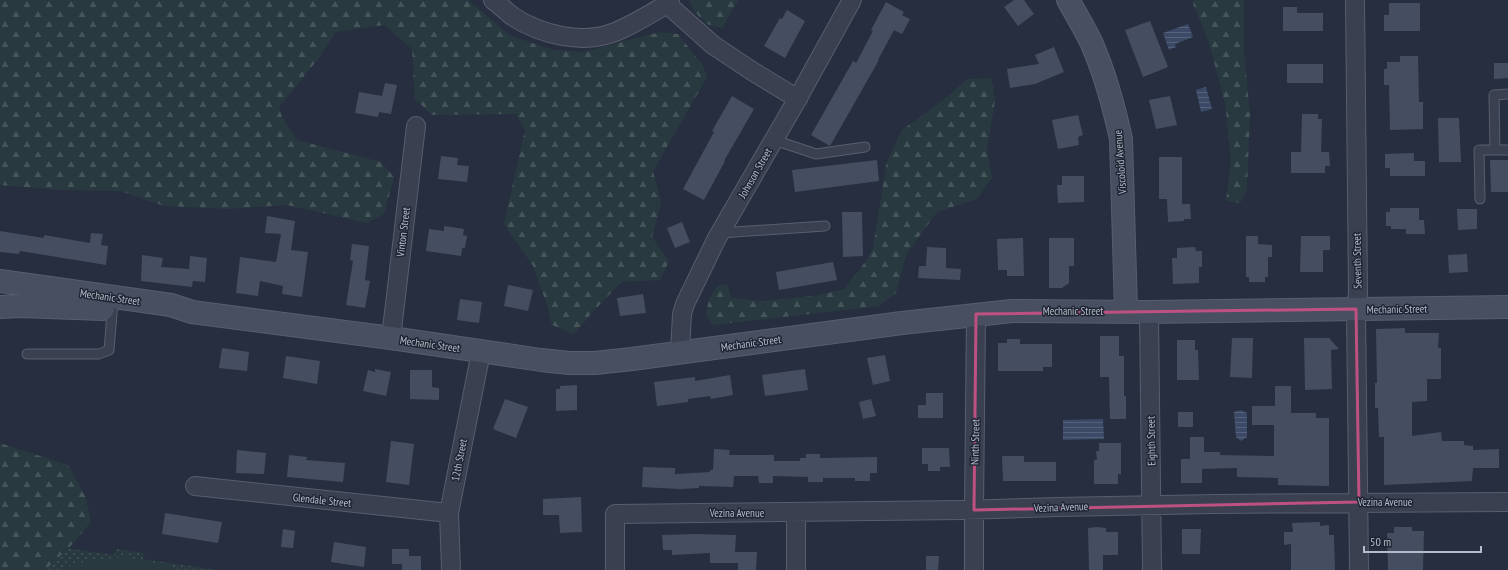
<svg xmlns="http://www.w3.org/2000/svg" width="1508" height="570" font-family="'PT Sans Narrow',sans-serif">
	<defs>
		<pattern id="grass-dots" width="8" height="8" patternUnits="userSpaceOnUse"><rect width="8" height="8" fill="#283a40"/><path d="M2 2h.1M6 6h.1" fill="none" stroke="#45555a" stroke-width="1.8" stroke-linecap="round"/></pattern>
		<pattern id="forest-firs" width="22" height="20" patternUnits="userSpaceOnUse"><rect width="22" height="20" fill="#283a40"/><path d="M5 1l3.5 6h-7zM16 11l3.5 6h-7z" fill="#45555a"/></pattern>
		<pattern id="water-rules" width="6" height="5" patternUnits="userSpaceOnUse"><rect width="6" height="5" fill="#3c4a67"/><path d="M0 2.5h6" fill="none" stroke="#56627b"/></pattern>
	</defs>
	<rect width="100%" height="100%" fill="#262e3f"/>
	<path fill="url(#grass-dots)" d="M0,539L114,555L116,549L144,553L143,559L218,570H0Z"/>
	<path fill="url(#forest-firs)" d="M0,0H468L511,36L554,50L583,52L660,32L678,34L702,64L707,77L653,171L661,203L652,237L669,261L660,280L621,282L592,313L574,334L552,325L547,305L533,266L504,224L525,130L516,114L432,115L415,99L412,49L384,25L336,32L319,58L279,107L282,117L297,140L381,162L394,177L384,214L367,223L287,205L228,209L164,206L120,191L58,190L0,185Z
		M689,0H738L722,28L706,24L696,13Z
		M1194,0H1244V53L1250,113L1247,189L1240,203L1226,201L1231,159L1225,103L1208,39L1193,4Z
		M991,78L995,101L987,149L992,178L977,199L937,212L907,253L896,293L879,306L713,325L706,315L709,299L718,285L727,284L731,298L761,301L814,296L844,289L861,268L873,249L886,165L894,146L902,130L942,101L967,79Z
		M0,443L68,465L86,498L91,522L69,548L45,570H0Z"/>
	<path fill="#283a40" d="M126,557L171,566L177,570H60C80,560 103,559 126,557Z"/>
	<path fill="url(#water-rules)" d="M1188,24L1193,37L1175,44L1176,47L1169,50L1163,33Z
		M1206,87L1212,109L1201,112L1196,90Z
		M1241,410L1247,413V437L1241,441L1236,437L1234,412Z
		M1103,419L1104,439L1063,440V420Z"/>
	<path fill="#454e60" d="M1014,0H1024L1034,14L1018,26L1004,7Z
		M886,2L904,12L902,15L910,19L902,34L894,30L878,60H879L830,146L811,135L853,61L856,63L873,31L871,30Z
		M1389,3H1420V31H1384V15H1389Z
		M1283,7H1297V13H1323V31H1283Z
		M787,10L805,21L785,58L764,46L780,18L782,19Z
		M1150,21L1168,67L1143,77L1125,30Z
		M1054,47L1064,72L1035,84L1010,88L1007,69L1039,64L1035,55Z
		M1400,56H1418L1419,102H1423V129L1390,130L1389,85H1384V69H1387V62H1400Z
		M1494,63H1508V78L1494,79Z
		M1287,64H1323V83H1287Z
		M385,83L397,85L391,114L379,112L378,117L355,113L359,92L382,96Z
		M732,96L754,109L724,161H725L704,200L683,189L714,132L712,131Z
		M1170,96L1177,125L1156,129L1149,100Z
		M1302,114H1318V119H1322L1321,152H1329L1330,166H1325V173H1291V152H1301Z
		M1078,115L1083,135L1078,137L1079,145L1058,149L1052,120Z
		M1438,118H1459L1461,162H1439Z
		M1414,153V161H1425V176H1390V168H1385V154Z
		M441,156L458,158L457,165L469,166L467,182L438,179Z
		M1159,157H1182V204H1190L1191,219H1184V221L1168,222L1167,199H1159Z
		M877,160L879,181L795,192L792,170Z
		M1490,160H1508V192H1491Z
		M1062,176H1084V202L1058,203L1057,185H1062Z
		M1390,208H1419V220H1424L1425,234H1406V229H1391V226H1386V212H1390Z
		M1457,209H1477V229L1458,230Z
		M842,212H862L863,256L843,257Z
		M267,216L295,221L291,250L308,252L302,297L282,294L283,286L260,281L258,296L236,293L240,257L276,262L281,234L265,233Z
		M682,222L690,242L675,248L667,228Z
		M444,226L464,229L463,235L467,236L465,248H462L461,256L426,251L429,229L444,231Z
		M0,231L44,238V235L90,243L91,233L103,234L101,245L108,246L106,265L20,251L19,254L0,252Z
		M1246,236H1258V244L1272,245V257H1268V277H1265V282H1249V277H1246Z
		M1301,236H1330V250H1323V272H1300Z
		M1023,238L1024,276H1007V270H998L997,239Z
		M1049,238H1074V266H1069V283L1062,288H1049Z
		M352,244L369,246L365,280L370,281L365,308L346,305L353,261L350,260Z
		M927,247L946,248V268L961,269L960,280L918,278L919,266H926Z
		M1195,247L1196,251H1202V267H1199V283L1173,284L1172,258H1177V248Z
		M1467,254L1468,272L1449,273L1448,255Z
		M142,255L163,258L161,267L189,269L190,256L207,258L205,282L193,281L192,287L141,281Z
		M833,262L837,280L779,290L776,272Z
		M508,285L533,290L528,311L504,306Z
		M643,294L646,313L620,316L617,298Z
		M460,299L482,302L479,323L457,320Z
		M1405,328V333H1439L1438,348H1441V379H1427V401L1412,402V436L1441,432L1442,441H1464V445L1473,446V450L1499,449V468H1473L1472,481L1384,485V437H1379L1378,408H1375V383H1377L1376,329Z
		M1100,336H1119V356H1124V396H1126V419H1110L1109,377H1100Z
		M1232,338H1253L1252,378L1230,377Z
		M1304,338H1329L1339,349L1331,350L1332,389L1305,390Z
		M1007,339H1020V344H1052V367H1043V371H998V343H1007Z
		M1177,340H1195V350H1198L1199,380H1177Z
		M222,348L249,352L247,371L219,368Z
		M885,355L890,381L873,385L867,358Z
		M286,356L320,361L317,384L283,378Z
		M375,369L391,372L386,396L363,391L368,370L375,372Z
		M805,369L808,390L765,396L762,375Z
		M410,370H432V387L439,388V400L410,399Z
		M730,375L733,395L711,399L710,396L688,399V402L657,406L654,382L695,377V381Z
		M577,385V410L556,411V389H560V386Z
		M1275,386H1291V413H1316V418H1329V486L1278,485V478L1237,477V468L1202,469V483H1181V459H1190V437H1204V452H1220V455L1274,456V425H1252V406H1275Z
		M926,393H943V418H918V405H926Z
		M505,399L528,407L516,438L493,429Z
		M871,399L876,416L863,419L859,402Z
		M1178,412H1193V427H1178Z
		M391,441L414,444L409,485L386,482Z
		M1099,443H1121V474H1118V484H1094V460H1097L1096,451H1099Z
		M922,448H949L950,467H940V471H928V464H922Z
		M714,449L730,450L729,455H774V461H800V458H806V454H820V458L877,457V473H870V481H855V478H823V482H808V477L773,476V483H759L758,476H734L733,487L699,486V488L680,489L642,487L643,467L675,468V474L710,472V470H713Z
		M237,450L266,453L264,474L236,473Z
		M289,455L307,457L306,460L345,463L343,482L287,477Z
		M1002,456H1024V462H1056V481H1003Z
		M581,497L582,532L560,533L559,515H543V499Z
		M165,513L222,522L218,543L162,534Z
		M1320,522V526L1329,525V535H1334L1335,570H1291V544L1284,545V532H1293L1292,523Z
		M1097,527L1106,528V532H1118V555H1103V570H1089L1088,528Z
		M1394,527H1412V531H1424L1423,570H1388L1387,533H1394Z
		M283,529L295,531L293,548L281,547Z
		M1182,529H1201L1200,554H1182Z
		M694,534L736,535L735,552H757L756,570H738V563H710V553L672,555V550H663L662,535Z
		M334,542L366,547L364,567L331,562Z
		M392,549H409V556H421V570H402V564H392Z
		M926,556H939L938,570H926Z"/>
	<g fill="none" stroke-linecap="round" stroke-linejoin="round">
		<defs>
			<path id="lane" d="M774,140L816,154L865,147
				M1495,150L1494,95L1508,94
				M1480,199L1479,150H1508
				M720,233L825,226
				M27,354H99L109,350L113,302"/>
			<path id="street" d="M493,0C500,5 506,11 512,16C541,35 583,45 615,32C633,25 650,14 667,4L670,0
				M1355,0L1358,293L1356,309L1359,570
				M667,4L713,45L752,71L798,99
				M1149,312L1152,570
				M391,338L416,126
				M680,352L682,314L685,304L717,238L794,105L852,0
				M195,486L449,513
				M796,513V570
				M451,570L449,513L481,352
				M615,570V514L963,510L1058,507L1214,504L1508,502
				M974,570V510L976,314"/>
			<path id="secondary" d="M1068,0C1076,14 1085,29 1092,44C1105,74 1114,107 1121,139L1126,311
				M0,281L171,305L192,312L391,338L541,360L569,363H595L632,359L902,323L1012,311L1149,312L1508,307
				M0,307L20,306L103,309"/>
		</defs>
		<use href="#lane" stroke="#585e6c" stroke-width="11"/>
		<use href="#street" stroke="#585e6c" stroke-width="20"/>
		<use href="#secondary" stroke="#585e6c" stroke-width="24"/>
		<use href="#lane" stroke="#3a404f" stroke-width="9"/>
		<use href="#street" stroke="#3a404f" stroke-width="18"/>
		<use href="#secondary" stroke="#484f61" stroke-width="22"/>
	</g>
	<path fill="none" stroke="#be5182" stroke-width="3" stroke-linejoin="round" d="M1356,309L1359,502L974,510L976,314Z"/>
	<g text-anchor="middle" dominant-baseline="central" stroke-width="3" stroke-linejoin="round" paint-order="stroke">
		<g font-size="11" fill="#b6bcc9" stroke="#1f2534">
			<text transform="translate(1120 162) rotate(-94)">Viscoloid Avenue</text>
			<text transform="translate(755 173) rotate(-60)">Johnson Street</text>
			<text transform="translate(403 232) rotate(-83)">Vinton Street</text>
			<text transform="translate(1357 261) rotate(-91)">Seventh Street</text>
			<text transform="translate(110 297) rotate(8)">Mechanic Street</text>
			<text transform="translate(1397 309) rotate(-1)">Mechanic Street</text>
			<text x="1073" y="311">Mechanic Street</text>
			<text transform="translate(751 343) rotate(-8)">Mechanic Street</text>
			<text transform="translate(430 344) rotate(8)">Mechanic Street</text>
			<text transform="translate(1151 441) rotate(-91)">Eighth Street</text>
			<text transform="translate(975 442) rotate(-89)">Ninth Street</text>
			<text transform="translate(459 460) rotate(-79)">12th Street</text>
			<text transform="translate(322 500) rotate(6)">Glendale Street</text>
			<text x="1385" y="502">Vezina Avenue</text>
			<text transform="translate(1061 507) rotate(-2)">Vezina Avenue</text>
			<text x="737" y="513">Vezina Avenue</text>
		</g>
	</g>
	<path d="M1364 546v6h117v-6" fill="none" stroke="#b6bcc9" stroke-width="2"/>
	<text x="1370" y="546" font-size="12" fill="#b6bcc9" stroke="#1f2534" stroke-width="3" paint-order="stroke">50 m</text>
</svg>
